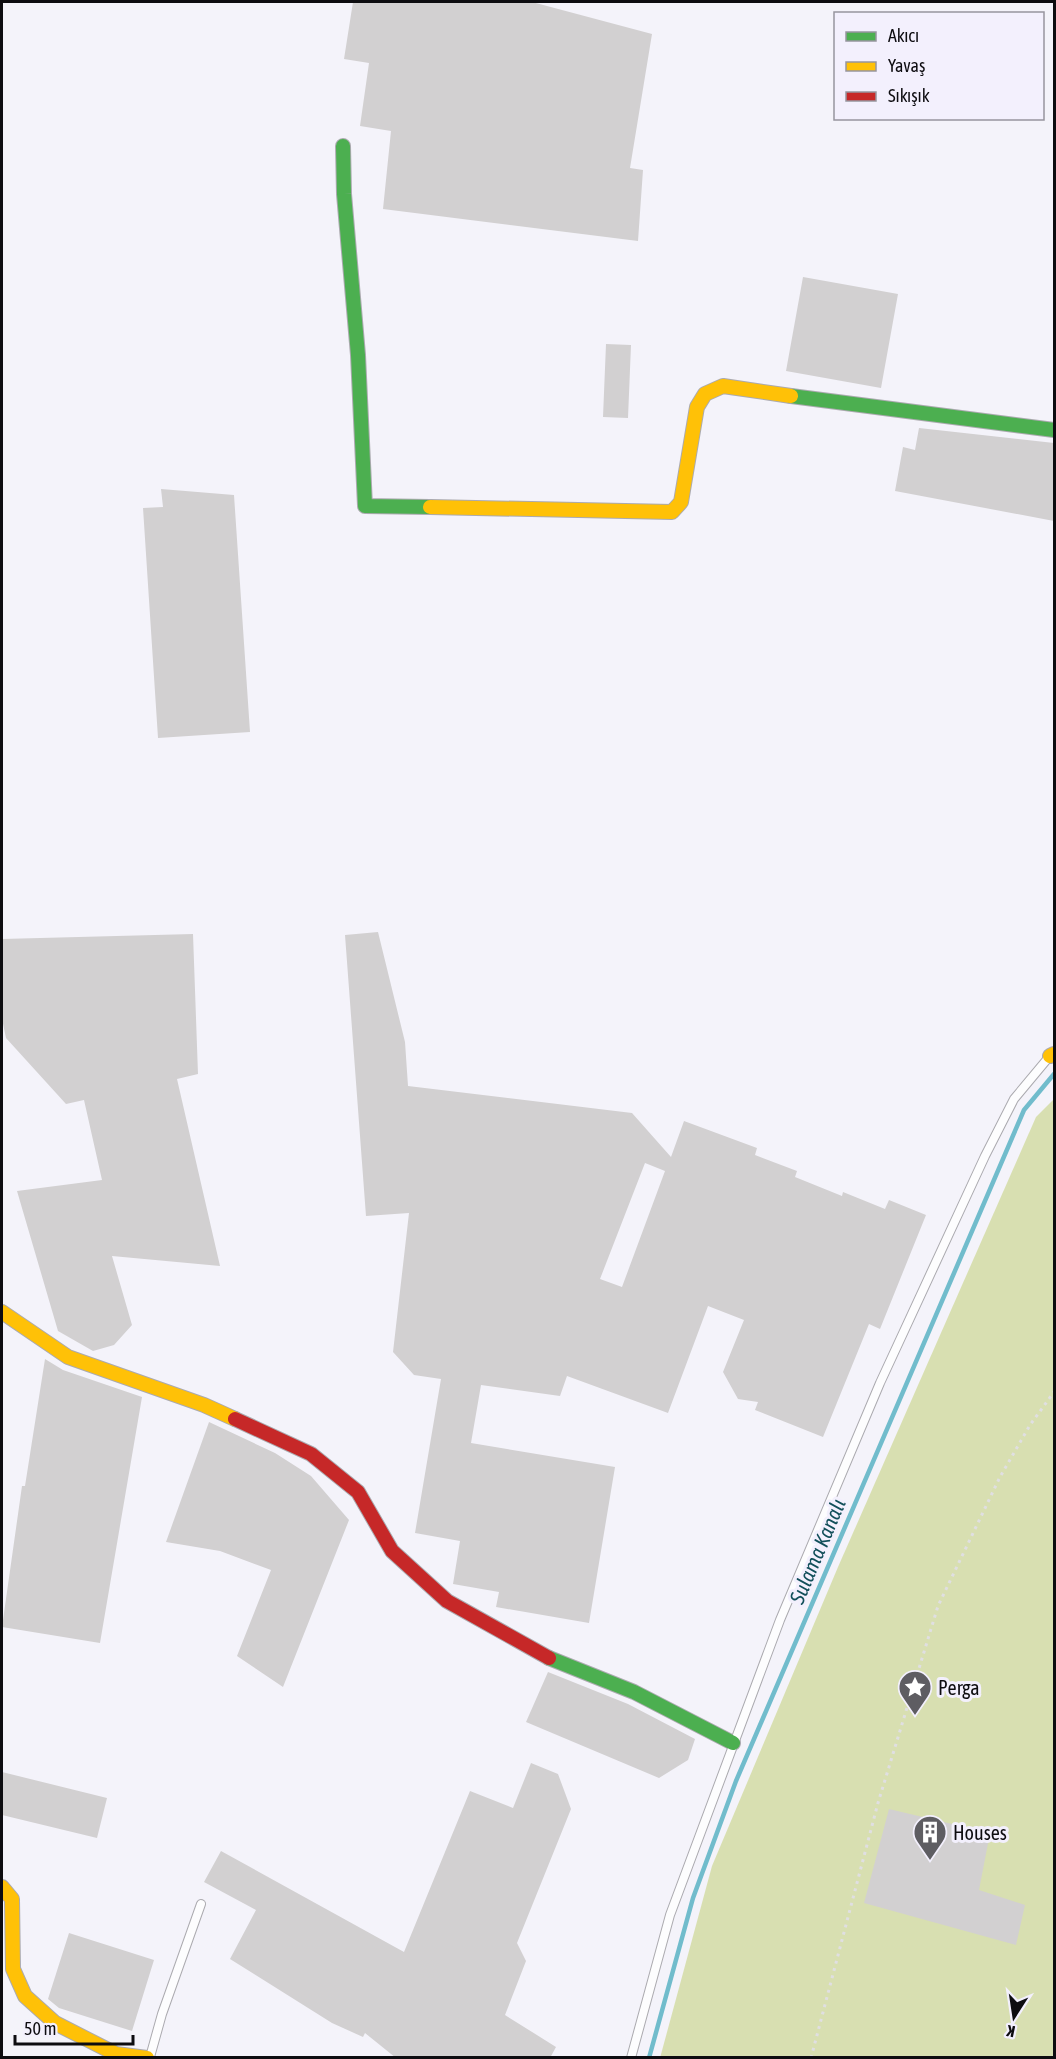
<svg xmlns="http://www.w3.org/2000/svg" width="1056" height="2059" font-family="'Asap Condensed',sans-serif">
	<rect width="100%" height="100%" fill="#f4f3fa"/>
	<path fill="#d8dfb1" d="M1054,1099V2057L660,2058L712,1866L838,1567L1036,1117Z"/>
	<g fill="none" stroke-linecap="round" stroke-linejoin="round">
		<path stroke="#71bccc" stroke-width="4.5" d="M649,2058L693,1898L736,1781L1024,1110L1054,1074"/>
	</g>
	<path fill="#d2d0d1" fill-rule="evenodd" d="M353,2H532L652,34L630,168L643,170L638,241L383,209L391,131L360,126L369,63L344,59Z
		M803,277L898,294L881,388L786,371Z
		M606,344L631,345L628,418L603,417Z
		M919,428L1054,443V521L895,491L903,447L915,450Z
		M161,489L234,495L250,732L158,738L143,508L163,507Z
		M378,932L405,1042L408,1086L632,1113L671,1157L684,1121L757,1148L755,1155L797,1171L795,1177L842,1196L843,1192L885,1209L889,1200L926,1215L880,1329L869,1324L823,1437L755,1410L758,1402L738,1399L723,1372L744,1320L708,1306L668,1413L567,1376L560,1396L481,1385L471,1443L615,1467L589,1623L496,1607L499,1592L453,1584L460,1541L415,1533L441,1379L414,1375L393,1352L409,1213L366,1216L345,935ZM645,1163L665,1171L622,1287L600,1279Z
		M193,934L198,1074L177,1079L220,1266L112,1256L132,1325L114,1345L93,1351L58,1331L17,1191L102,1180L84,1100L66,1104L6,1038L2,1019V939Z
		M45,1359L63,1370L142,1397L100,1643L2,1627L22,1486H25Z
		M209,1422L275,1453L311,1476L349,1520L283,1687L237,1656L271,1570L220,1551L166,1542Z
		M548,1672L628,1704L695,1739L688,1760L659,1778L526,1722Z
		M531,1763L558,1774L571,1809L517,1943L526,1961L505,2015L556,2047L550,2058H396L365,2033L363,2037L332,2023L230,1959L256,1910L204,1882L221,1851L404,1952L470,1791L513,1808Z
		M2,1772L107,1798L97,1838L2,1815Z
		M889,1809L990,1833L979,1890L1025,1905L1016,1945L864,1903Z
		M69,1933L154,1960L132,2031L59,2008L48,1999Z"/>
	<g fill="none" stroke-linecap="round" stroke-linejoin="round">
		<defs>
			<path id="lane" d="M150,2057L162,2014L201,1904
				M631,2058L670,1915L780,1620L880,1383L985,1156L1014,1099L1049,1057"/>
			<path id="fast" d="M343,146L344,194L358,355L365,506L430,507
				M791,396L1054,430
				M549,1658L634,1692L733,1743"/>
			<path id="slow" d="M430,507L672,512L681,502L697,407L705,394L723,386L791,396
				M1050,1056L1054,1054
				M2,1312L68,1357L204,1405L235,1419
				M2,1887L12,1899L13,1969L25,1996L55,2023L116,2054L147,2058"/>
			<path id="jam" d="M235,1419L311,1454L358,1492L392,1551L447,1601L549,1658"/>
		</defs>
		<use href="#lane" stroke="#abaaaf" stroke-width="10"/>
		<use href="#fast" stroke="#abaaaf" stroke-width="16"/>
		<use href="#slow" stroke="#abaaaf" stroke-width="16"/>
		<use href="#jam" stroke="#abaaaf" stroke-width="16"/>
		<path stroke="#e0dfe2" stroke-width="3" stroke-dasharray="3 4.5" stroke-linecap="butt" d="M811,2058L878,1803L938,1606L1000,1477L1030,1425L1054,1392"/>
		<use href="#lane" stroke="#fdfdfe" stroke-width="8"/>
		<use href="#fast" stroke="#4caf50" stroke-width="14"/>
		<use href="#slow" stroke="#ffc107" stroke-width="14"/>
		<use href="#jam" stroke="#c62828" stroke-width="14"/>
	</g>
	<defs>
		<symbol id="sight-pin" viewBox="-11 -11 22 30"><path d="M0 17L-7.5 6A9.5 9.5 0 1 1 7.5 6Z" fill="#5e5d62" stroke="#f3f0fd"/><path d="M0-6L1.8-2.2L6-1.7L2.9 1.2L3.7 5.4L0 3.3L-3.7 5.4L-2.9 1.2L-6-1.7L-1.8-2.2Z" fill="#fff"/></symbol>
		<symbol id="building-pin" viewBox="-11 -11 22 30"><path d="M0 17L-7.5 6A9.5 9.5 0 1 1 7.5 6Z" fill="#5e5d62" stroke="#f3f0fd"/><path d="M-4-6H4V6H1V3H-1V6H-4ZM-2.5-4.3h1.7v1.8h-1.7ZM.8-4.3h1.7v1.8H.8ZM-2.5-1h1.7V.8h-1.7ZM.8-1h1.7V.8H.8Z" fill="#fff"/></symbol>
	</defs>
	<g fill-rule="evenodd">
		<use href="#sight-pin" x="896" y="1668" width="38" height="52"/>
		<use href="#building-pin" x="911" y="1813" width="38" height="52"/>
	</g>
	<g text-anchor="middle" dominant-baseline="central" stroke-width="6" stroke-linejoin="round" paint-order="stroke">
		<g font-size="20" fill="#0d0c10" stroke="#f3f0fd" text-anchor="start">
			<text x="938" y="1687">Perga</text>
			<text x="953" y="1832">Houses</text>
		</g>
		<g font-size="21" font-style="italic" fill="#124f5a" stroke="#f3f0fd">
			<text transform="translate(817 1551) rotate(-67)">Sulama Kanalı</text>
		</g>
	</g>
	<rect width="1056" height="2059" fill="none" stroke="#0d0c10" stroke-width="6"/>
	<rect x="834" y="12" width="210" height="108" fill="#f3f0fd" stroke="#97959e" stroke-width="1.5"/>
	<rect x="846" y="32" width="30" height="9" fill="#4caf50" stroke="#97959e" stroke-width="1.5"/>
	<text x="888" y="42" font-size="18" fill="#0d0c10">Akıcı</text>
	<rect x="846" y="62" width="30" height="9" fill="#ffc107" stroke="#97959e" stroke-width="1.5"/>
	<text x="888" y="72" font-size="18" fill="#0d0c10">Yavaş</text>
	<rect x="846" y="92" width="30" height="9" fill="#c62828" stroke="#97959e" stroke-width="1.5"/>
	<text x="888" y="102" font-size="18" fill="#0d0c10">Sıkışık</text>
	<g transform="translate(1014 2017) rotate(192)" stroke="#f3f0fd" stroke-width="4.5" paint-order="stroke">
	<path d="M0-4.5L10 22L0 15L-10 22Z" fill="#0d0c10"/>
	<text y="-9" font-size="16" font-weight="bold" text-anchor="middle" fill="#0d0c10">K</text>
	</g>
	<path d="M15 2035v9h118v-9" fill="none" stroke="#0d0c10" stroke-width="3"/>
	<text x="24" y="2035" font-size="18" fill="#0d0c10" stroke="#f3f0fd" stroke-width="4.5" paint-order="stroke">50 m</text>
</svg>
